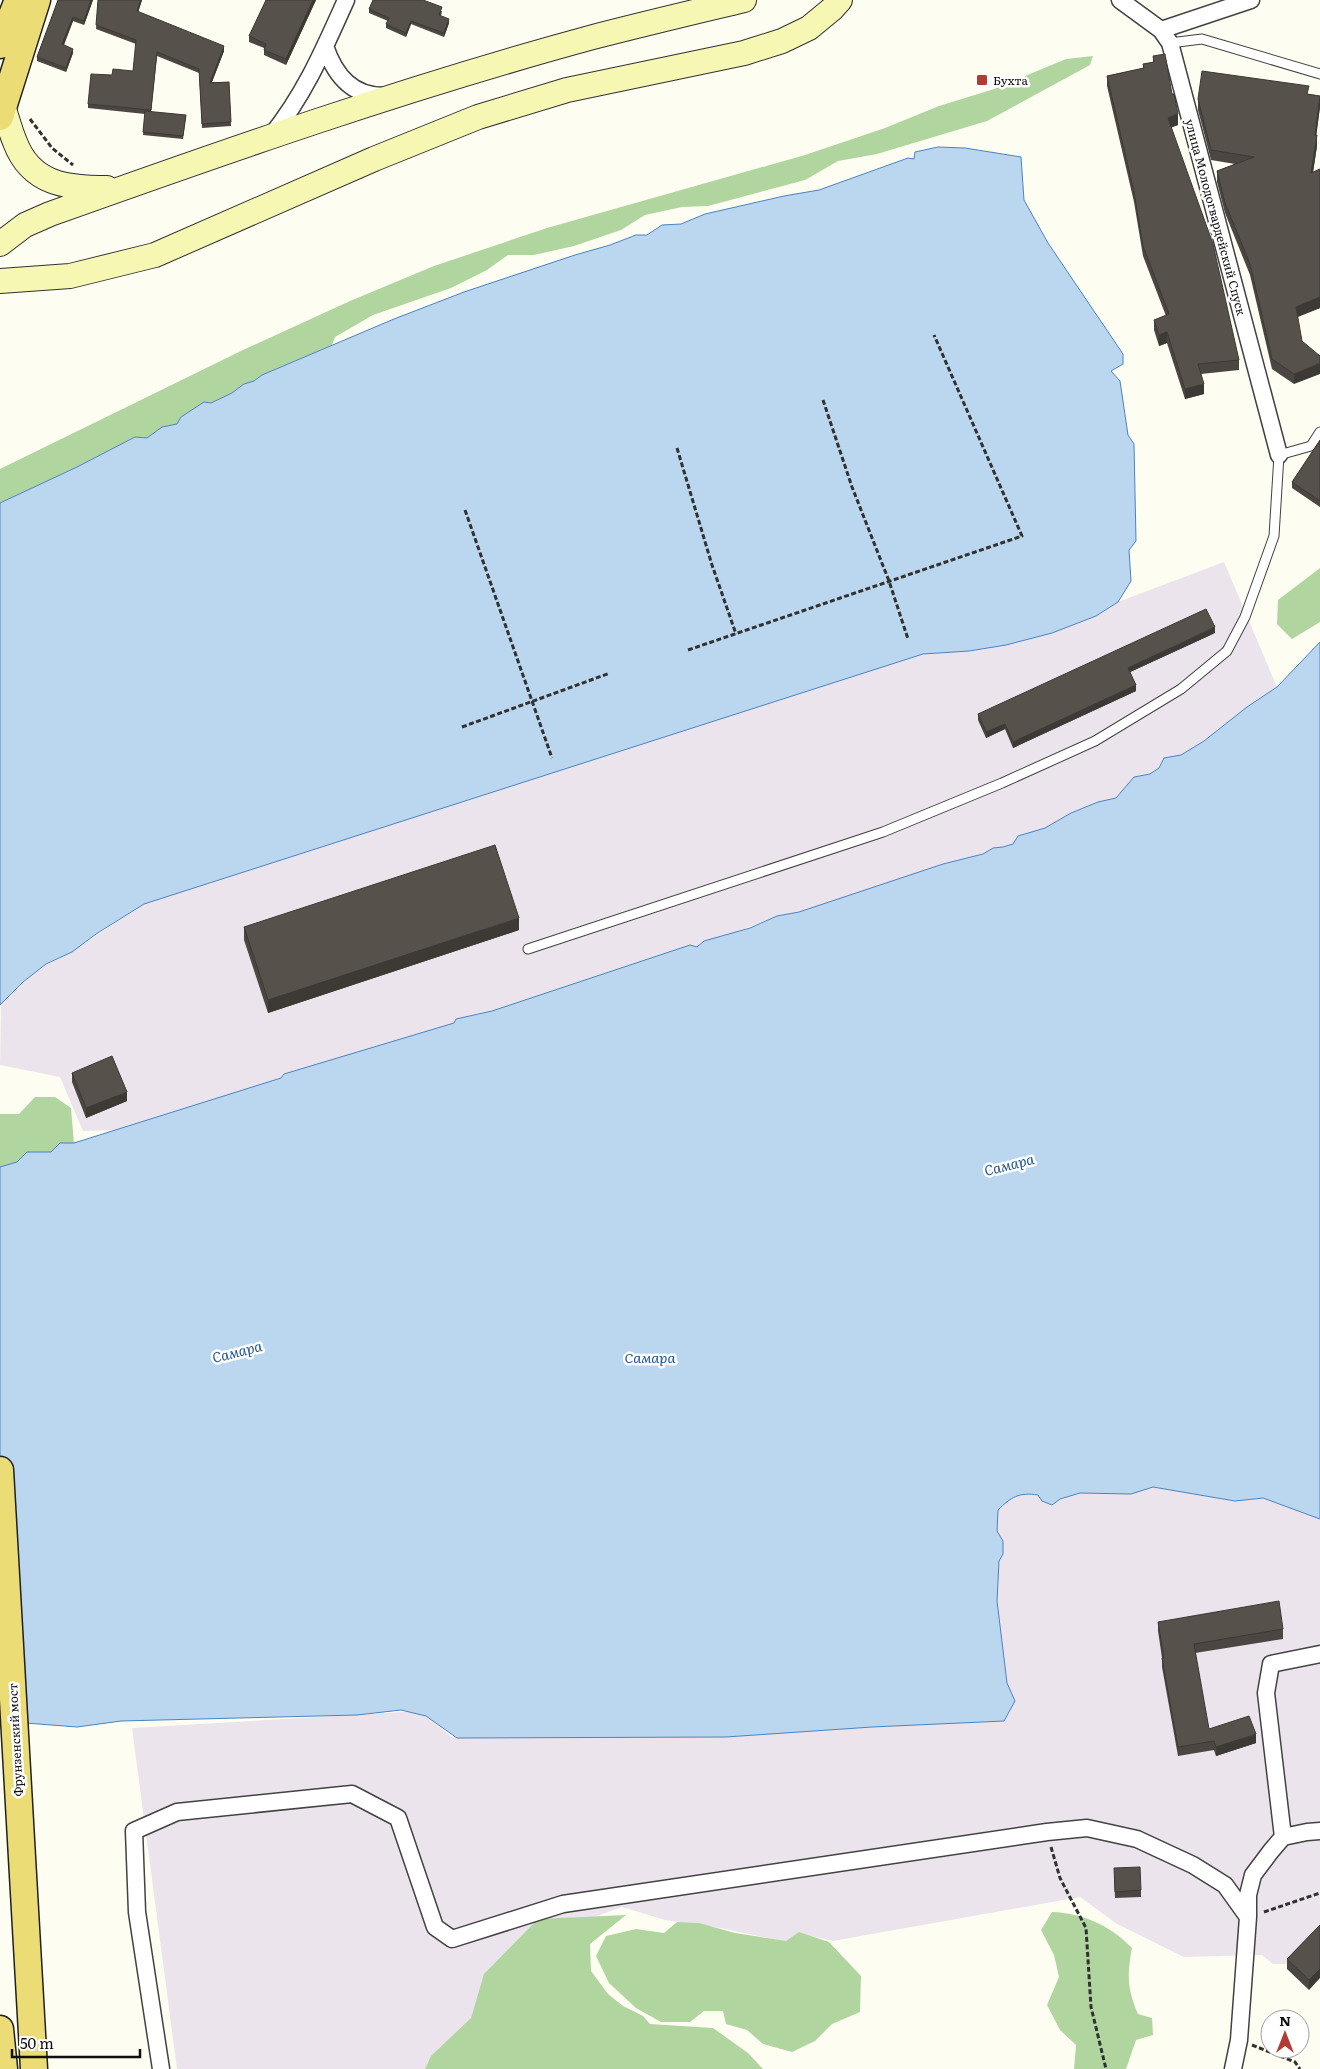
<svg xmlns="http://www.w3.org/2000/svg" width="1320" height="2069" font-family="Literata,serif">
	<rect width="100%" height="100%" fill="#fefdf2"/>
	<path fill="#ece4ec" d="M1224,562L1277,687L1247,707L1204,741L1181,755L1164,758L1159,768L1150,774L1134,777L1116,798L1098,802L1071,813L1045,828L1019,836L1013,844L1003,847L993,848L983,854L943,864L799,912L777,916L697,947L690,945L492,1011L456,1019L454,1023L284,1074L281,1078L114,1130L83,1131L60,1077L0,1065L1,1005L34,972L73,951L144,904L923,654L969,651L1052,633L1096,616L1118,602Z
		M1153,1487L1235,1501L1263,1498L1320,1519V1964H1273L1262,1955L1184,1957L1117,1924L1080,1897L833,1941L802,1934L786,1942L721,1928L665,1920L622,1907L594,1917L467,2069H177L132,1728L420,1711L453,1738L726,1737L872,1727L1004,1721L1015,1701L1007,1683L997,1601L999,1561L1003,1554V1541L997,1531L998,1510L1009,1499L1026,1493L1038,1495L1042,1501L1052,1505L1060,1499L1080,1493L1131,1494Z"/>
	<path fill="#b1d59f" d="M1093,56L1090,65L987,121L877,154L838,161L805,180L708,206L682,207L645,215L621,230L574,246L534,255H508L487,270L451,288L373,315L335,337L332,345L262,375L254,381L244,384L232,393L211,403L204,402L181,417L177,424L162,427L147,438L135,437L77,467L0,503V469L245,349L350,301L434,266L547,228L805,155L885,128L939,106L994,89L1066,59Z
		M1320,568V622L1292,639L1277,624L1278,600Z
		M35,1097H55L71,1108L74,1144L60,1143L51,1152H27L17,1162L0,1167V1114H19Z
		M1052,1912C1083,1913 1111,1926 1132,1948C1127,1975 1127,1989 1138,2014L1152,2018L1153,2035L1136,2040L1126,2069H1074L1076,2045L1060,2030L1047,2005L1059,1977L1054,1955L1041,1930Z
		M626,1915L590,1944L591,1971L608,1994L623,2006L643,2016L650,2024L713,2028L748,2053L763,2069H425L431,2056L471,2018L484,1974L538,1919Z
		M677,1922L699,1923L735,1933L786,1941L799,1932L829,1942L861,1976L860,2012L832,2024L815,2041L792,2052L763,2044L747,2030L726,2024L723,2011H704L690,2022H661L636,2008L609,1983L596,1956L606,1936L636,1929L664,1933Z"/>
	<path fill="#bbd7f0" stroke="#4983c1" d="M938,147L965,148L1021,157L1024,200L1048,243L1123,354V364L1111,371L1120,381L1128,435L1134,444L1136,541L1129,550L1131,581L1118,602L1096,616L1052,633L1006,645L969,651L923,654L144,904L96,934L72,952L46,964L23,982L0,1005V503L77,467L135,437L147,438L162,427L177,424L181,417L204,402L211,403L232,393L244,384L254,381L262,375L394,319L464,292L575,255L610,245L636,235H647L662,225L681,224L705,214L784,196L819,190L908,158L914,159L915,152Z
		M1320,642V1519L1263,1498L1235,1501L1153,1487L1131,1494L1080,1493L1060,1499L1052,1505L1042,1501L1038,1495C1019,1492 1011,1497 998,1510L997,1531L1003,1541V1554L999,1561L997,1601L1007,1683L1015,1701L1004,1721L872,1727L726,1737L457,1738L426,1716L401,1710L357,1715L121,1721L77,1727L0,1721V1167L17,1162L27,1152H51L60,1143H74L281,1078L284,1074L454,1023L456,1019L492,1011L690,945L697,947L704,941L750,928L777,916L799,912L943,864L983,854L993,848L1003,847L1013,844L1018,836L1045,828L1071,813L1098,802L1116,798L1134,777L1150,774L1159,768L1164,758L1181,755L1204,741L1247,707L1277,687Z"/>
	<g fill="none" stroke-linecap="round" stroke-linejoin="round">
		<defs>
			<path id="lane" d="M1170,43L1202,39L1320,74
				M528,949L883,832L1002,783L1095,741L1181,689L1227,651L1245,617L1274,536L1279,455L1311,446L1320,432"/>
			<path id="street" d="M1120,0L1161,30L1170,43L1279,455
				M1161,30L1251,0
				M325,46C335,76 353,97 386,96
				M271,136C305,94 324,49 346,0
				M1283,1837L1266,1693L1271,1664L1320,1654
				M1248,1917V1895L1253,1875L1271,1851L1283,1837L1307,1832L1320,1831
				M161,2069L137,1912L134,1831L177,1812L352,1794L398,1818L435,1927L452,1939L563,1904L1047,1832L1087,1828L1137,1839L1193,1865L1225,1885L1248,1917L1239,2040L1233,2069"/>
			<path id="secondary" d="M3,106C7,118 10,130 15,142C31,185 68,188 107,188
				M0,244L25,225L50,214C229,150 409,87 593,37C643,24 694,12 744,0
				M0,281L70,276L155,255L374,159L478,117L567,90L744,53L782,41L809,28L832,9L840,0"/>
			<path id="primary" d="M0,45L18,0
				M0,117L37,0
				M0,1470L34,2069
				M0,2029L4,2069"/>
		</defs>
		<use href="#lane" stroke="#424242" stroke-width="11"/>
		<use href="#street" stroke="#424242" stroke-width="19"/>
		<use href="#secondary" stroke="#313131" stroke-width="26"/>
		<use href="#primary" stroke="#202020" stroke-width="29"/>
		<path stroke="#313131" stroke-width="3" stroke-dasharray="5 2.5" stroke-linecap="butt" d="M30,119L52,148L73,165
			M823,400L852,487L889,581L908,639
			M677,448L712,565L736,634
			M465,510L552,758
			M688,650L1022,536L934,335
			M462,727L610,673
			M1051,1847L1060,1878L1086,1928L1091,2007L1106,2069
			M1264,1912L1320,1893
			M1252,2045L1295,2062L1300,2069"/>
		<use href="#lane" stroke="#fff" stroke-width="9"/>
		<use href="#street" stroke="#fff" stroke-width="16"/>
		<use href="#secondary" stroke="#f7f7b4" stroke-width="24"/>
		<use href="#primary" stroke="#ebdc75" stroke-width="26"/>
	</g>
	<path fill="#4b4641" d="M58,0H93L84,25L73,21L64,45L73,53L66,72L37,61V57Z
		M98,0H142L138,12L224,51L212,82H229L231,126L202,128L199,73L157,56L151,112L186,115L183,139L143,135L145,114L88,108V104L112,75L133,71L136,44L96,29Z
		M266,0H316L286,65L264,55V48L249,42V36Z
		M369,9L442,11L441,16L449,23L444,37L411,24L406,37L386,28V24L388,21L369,13Z
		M1153,56L1172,94L1178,125L1171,127L1239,360V370L1201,374L1204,394L1185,399L1167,343L1159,346L1154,330V320L1166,316L1143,256L1134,202L1107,86V76L1143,68V64L1153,63Z
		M1309,94L1320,96V107L1316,135L1317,146L1313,173L1320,169V308L1298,317L1294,384L1272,369L1250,275L1225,213L1217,182V171L1235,164L1211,160L1198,110V99Z
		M1320,440V507L1292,488V482Z
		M1215,633L1130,672L1136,691L1013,748L1005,729L986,738L978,720V714Z
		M244,927L519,930L268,1013L244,940Z
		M72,1073L127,1101L86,1118L72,1082Z
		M1158,1622L1283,1629V1639L1195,1653L1209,1729L1256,1743L1216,1756L1214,1750L1178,1756L1162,1667V1658L1158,1631Z
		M1114,1875L1141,1890V1897L1115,1898Z
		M1320,1925L1309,1990L1287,1969V1959Z"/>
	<path fill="#3d3935" d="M91,0H93L84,25V21Z
		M141,0H142L137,16V11Z
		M313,0H316L286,65V59Z
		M73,17V21L62,49V44Z
		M449,19V23L444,37V33Z
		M411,21V24L406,37V33Z
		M224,46V51L210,87V83Z
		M73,49V53L66,72V68Z
		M1320,97V107L1315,146V135Z
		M1178,114V125L1168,129V118Z
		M1317,135V146L1311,184V173Z
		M1320,297V308L1296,317V307Z
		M1167,332V343L1159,346V335Z
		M1320,363V374L1294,384V374Z
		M1204,384V394L1185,399V389Z
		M1215,627V633L1128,673V668Z
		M1136,685V691L1013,748V742Z
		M1005,724V729L986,738V732Z
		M519,918V930L268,1013V1000Z
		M127,1092V1101L86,1118V1108Z
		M1256,1734V1743L1216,1756V1747Z
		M1320,1969V1978L1309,1990V1980Z"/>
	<path fill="#57514c" stroke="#3d3935" d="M58,0H91L84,21L73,17L62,44L73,49L66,68L37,57Z
		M98,0H141L137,11L224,46L210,83L229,82L231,122L202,124L199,69L157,52L151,110L88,104L91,74L112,75L113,69L133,71L136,40L96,25Z
		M266,0H313L286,59L264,50L266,44L249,36Z
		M373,0H423L442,7L439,15L449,19L444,33L411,21L406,33L386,24L389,18L369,9Z
		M1165,54L1172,94H1174L1178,114L1168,118L1213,244L1239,360L1198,364L1204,384L1185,389L1167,332L1159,335L1154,320L1169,314L1143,246L1134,192L1107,76L1144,68L1143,64L1154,62L1153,56Z
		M1202,71L1309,86L1307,94L1320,96L1315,135H1317L1311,173L1320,169V297L1296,307L1302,341L1320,356V363L1294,374L1272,359L1250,264L1225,203L1217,171L1254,157L1211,150L1198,99Z
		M145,111L186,115L183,136L143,132Z
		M1320,440V501L1292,482Z
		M1206,609L1215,627L1128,668L1136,685L1013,742L1005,724L986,732L978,714Z
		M495,845L519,918L268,1000L244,927Z
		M112,1056L127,1092L86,1108L72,1073Z
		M1279,1601L1283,1629L1194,1644L1209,1729L1249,1716L1256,1734L1216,1747L1214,1741L1178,1747L1162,1658H1164L1158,1622Z
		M1140,1867L1141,1890L1115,1892L1114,1868Z
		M1320,1925V1969L1309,1980L1287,1959Z"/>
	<rect fill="#b23c34" stroke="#fff" stroke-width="2" x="976" y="74" width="12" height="12" rx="2.5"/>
	<g text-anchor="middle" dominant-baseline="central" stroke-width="5" stroke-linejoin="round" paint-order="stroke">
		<g font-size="12" fill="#0f0f0f" stroke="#fff" text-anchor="start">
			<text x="993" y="80">Бухта</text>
		</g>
		<g font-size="12" fill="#0f0f0f" stroke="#fff">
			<text transform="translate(1216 217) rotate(75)">улица Молодогвардейский Спуск</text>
			<text transform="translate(15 1740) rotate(-93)">Фрунзенский мост</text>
		</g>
		<g font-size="14" font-style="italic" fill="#245795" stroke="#fff">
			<text transform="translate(1009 1164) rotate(-14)">Самара</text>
			<text transform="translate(237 1351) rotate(-14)">Самара</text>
			<text x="650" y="1357">Самара</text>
		</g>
	</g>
	<g transform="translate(1285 2034)"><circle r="24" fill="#ffffff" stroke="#9f9f9f"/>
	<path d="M0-4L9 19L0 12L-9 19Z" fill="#b23c34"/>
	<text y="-8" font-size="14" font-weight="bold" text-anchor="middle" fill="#0f0f0f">N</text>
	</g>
	<path d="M12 2049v8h128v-8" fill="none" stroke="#0f0f0f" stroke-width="2.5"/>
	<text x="20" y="2049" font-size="15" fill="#0f0f0f" stroke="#ffffff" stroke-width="4" paint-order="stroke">50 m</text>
</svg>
